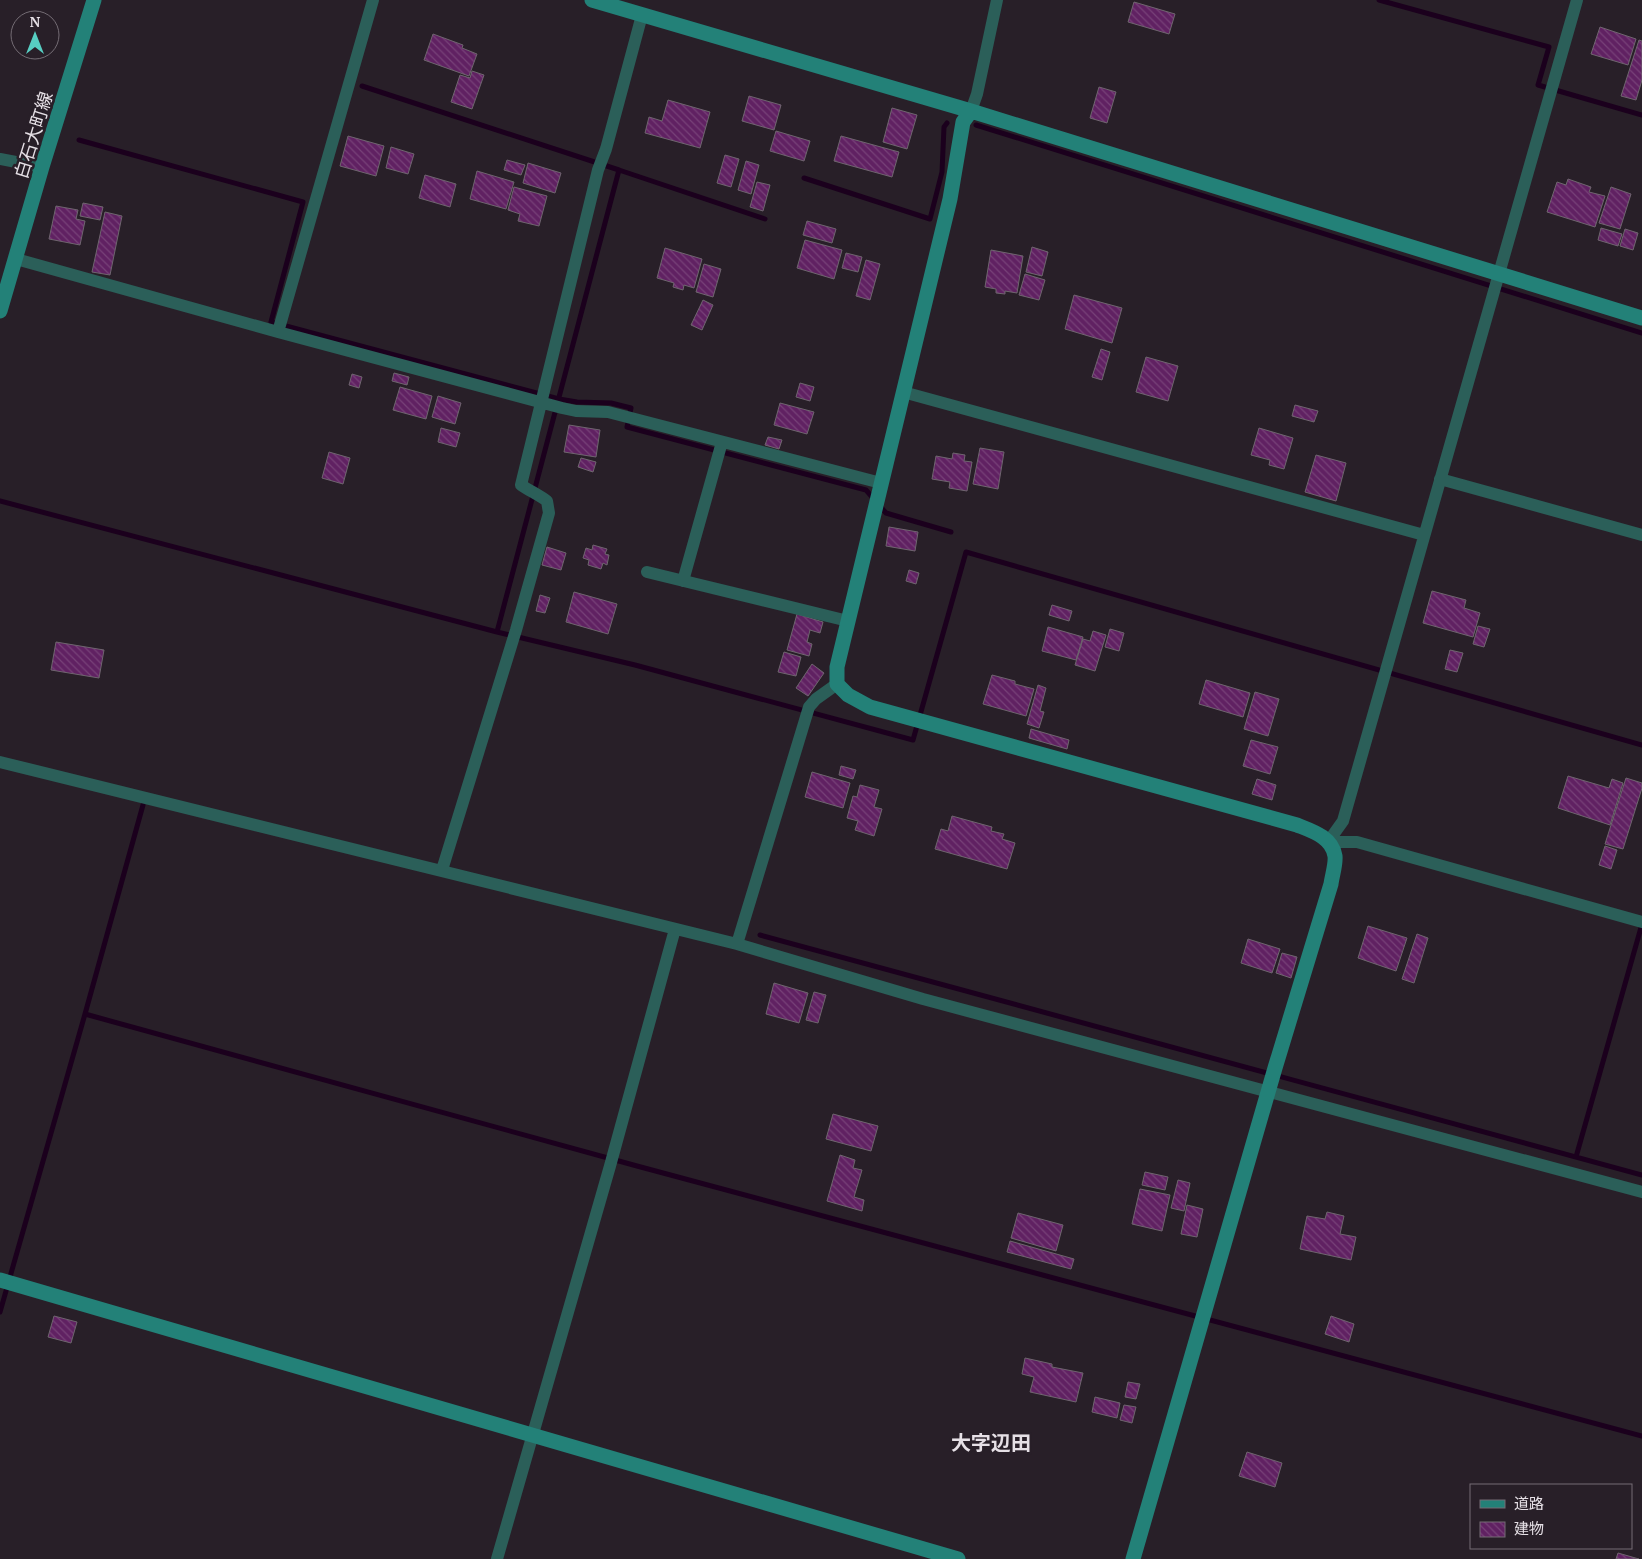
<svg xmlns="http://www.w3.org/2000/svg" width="1642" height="1559" font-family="'PT Serif','Noto Sans JP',serif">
	<defs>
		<pattern id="building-back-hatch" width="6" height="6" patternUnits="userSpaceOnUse" patternTransform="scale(1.25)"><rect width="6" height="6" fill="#602162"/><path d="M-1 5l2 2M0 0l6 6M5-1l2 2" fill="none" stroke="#774178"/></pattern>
	</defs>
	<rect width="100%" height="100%" fill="#281f28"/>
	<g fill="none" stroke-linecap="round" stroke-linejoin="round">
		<path stroke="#1b001d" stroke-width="5" d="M1379,0L1549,47L1538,85L1642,115
			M362,86L619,170L497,632
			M976,125L1642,333
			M79,140L303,202L271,322L559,399L577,402L611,403L631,408L627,427L866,490L886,513L951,532
			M619,170L765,219
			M804,178L930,219L942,172L944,127L947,123
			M0,501L497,632L635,665L913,740L966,552L1642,745
			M760,935L1642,1175
			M85,1014L143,805
			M1576,1157L1642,924
			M0,1312L85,1014L637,1166L1642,1436"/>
	</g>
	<path fill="url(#building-back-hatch)" stroke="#6f656f" d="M1134,2L1175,14L1169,34L1128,22Z
		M1600,27L1636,39L1628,65L1591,54Z
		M433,34L463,45L462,48L477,54L469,76L424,60Z
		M1639,40L1642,41V80L1636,100L1621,96Z
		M472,71L484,75L472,109L451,102L460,75L470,78Z
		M1099,87L1116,92L1107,123L1090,118Z
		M749,96L781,105L774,130L742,121Z
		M668,100L710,112L700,148L645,133L649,117L662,121Z
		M892,108L917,115L907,149L883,142Z
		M776,131L810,141L804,161L770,151Z
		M348,136L384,146L376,176L340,166Z
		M841,136L899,152L892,177L834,161Z
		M391,147L414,154L408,174L386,168Z
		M725,155L739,159L731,187L717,183Z
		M507,160L525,165L521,175L504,170Z
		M746,161L759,165L751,194L738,190Z
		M528,163L561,173L555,193L523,183Z
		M477,171L514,182L506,209L470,199Z
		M425,175L456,184L450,207L419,198Z
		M1568,179L1591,187L1589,192L1605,196L1595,227L1547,212L1557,182L1566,185Z
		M757,182L770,185L763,211L750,207Z
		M514,187L547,196L539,226L518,221L520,214L508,210Z
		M1611,187L1631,194L1620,229L1599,223Z
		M83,203L103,207L100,220L80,216Z
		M56,206L78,210L76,219L85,221L80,245L49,239Z
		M105,212L122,216L110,275L92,272Z
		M807,221L836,229L832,243L803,235Z
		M1601,228L1622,234L1618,246L1598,240Z
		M1625,229L1638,233L1633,250L1620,246Z
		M805,240L842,250L834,279L797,268Z
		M1032,247L1048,252L1042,276L1026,272Z
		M665,248L702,259L694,288L684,285L683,290L673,287L674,283L657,278Z
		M991,250L1023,256L1017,293L1005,291V294L996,293V289L985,287Z
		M846,253L862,257L858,272L842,268Z
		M866,260L880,264L870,300L856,296Z
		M704,264L721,269L713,297L696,292Z
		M1025,274L1045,280L1039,300L1019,295Z
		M1074,295L1122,308L1112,343L1065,329Z
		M703,300L713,305L702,330L691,325Z
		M1101,349L1110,352L1102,380L1092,377Z
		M1146,357L1178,366L1168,401L1136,392Z
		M394,373L409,377L407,385L392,381Z
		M352,374L362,377L359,388L349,385Z
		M800,383L814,387L810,401L796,397Z
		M400,387L432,396L426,419L393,410Z
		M438,396L461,403L455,424L432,417Z
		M780,403L814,412L807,434L774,425Z
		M1295,405L1318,411L1314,422L1292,416Z
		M569,425L600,430L596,457L564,452Z
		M441,428L460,433L456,447L438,442Z
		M1259,428L1293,438L1284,469L1269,465L1270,460L1251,455Z
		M768,437L782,440L779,449L765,445Z
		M980,448L1004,452L998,489L973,484Z
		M329,452L350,458L343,484L322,478Z
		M953,453L965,455L964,461L972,462L967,491L949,488L950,482L932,479L936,456L952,459Z
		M1316,455L1346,463L1336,501L1305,492Z
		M581,458L596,462L593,472L578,467Z
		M889,527L918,532L915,551L886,546Z
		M593,545L607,549L605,554L609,555L607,565L603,563L601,569L588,565L589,560L583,558L586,548L592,550Z
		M547,547L566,553L561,570L542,565Z
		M909,570L919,573L916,584L906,581Z
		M1432,591L1466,600L1464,608L1480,613L1473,637L1423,623Z
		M574,592L617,604L608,634L566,622Z
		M540,595L550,598L545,613L536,611Z
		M1052,605L1072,611L1069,621L1049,615Z
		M797,614L823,622L820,633L810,630L807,642L812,644L809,656L787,650Z
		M1478,626L1490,629L1484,647L1473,644Z
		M1048,627L1083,637L1076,660L1042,651Z
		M1110,629L1124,633L1119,651L1105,647Z
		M1093,631L1106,635L1095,671L1075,665L1083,639L1090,641Z
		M56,642L104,650L99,678L51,670Z
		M1450,650L1463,653L1457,672L1445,669Z
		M784,652L801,657L796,676L778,672Z
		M812,664L824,673L808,696L796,688Z
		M992,675L1015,681V684L1034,689L1026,716L983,704Z
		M1206,680L1250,693L1243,717L1199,704Z
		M1038,685L1046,688L1040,711L1044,712L1039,728L1027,724Z
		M1255,692L1279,699L1268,736L1244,729Z
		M1031,729L1069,740L1067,749L1029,738Z
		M1251,740L1278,747L1270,774L1243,766Z
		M841,766L856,770L853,779L839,775Z
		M812,772L850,783L843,808L805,797Z
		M1568,776L1609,788L1612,779L1623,783L1610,825L1558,808Z
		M1626,778L1642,783V788L1623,849L1605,844Z
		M1257,779L1276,785L1272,800L1252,794Z
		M860,785L879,790L874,807L882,809L874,836L855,830L858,821L847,818L853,796L857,797Z
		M952,816L992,827L991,831L1004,834L1002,839L1015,843L1007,869L935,849L941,829L948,831Z
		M1605,846L1617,850L1611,869L1599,865Z
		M1368,926L1407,938L1396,971L1358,958Z
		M1417,934L1428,938L1414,983L1402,979Z
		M1248,939L1280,949L1272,973L1241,963Z
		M1282,953L1297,957L1291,978L1276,973Z
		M774,983L808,993L799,1023L766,1014Z
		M814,992L826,995L818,1023L806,1020Z
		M833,1114L878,1126L871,1151L826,1139Z
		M840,1155L855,1160L853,1168L862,1170L854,1197L864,1200L862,1211L827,1201Z
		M1145,1172L1168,1177L1165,1190L1142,1185Z
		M1178,1180L1190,1183L1184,1211L1171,1208Z
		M1140,1189L1170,1195L1162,1231L1132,1224Z
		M1187,1205L1203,1209L1197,1237L1181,1234Z
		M1327,1212L1344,1216L1340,1234L1356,1237L1351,1260L1300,1249L1307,1216L1325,1219Z
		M1018,1213L1063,1225L1056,1251L1011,1238Z
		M1010,1241L1074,1259L1071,1269L1007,1252Z
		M54,1316L77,1322L71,1343L48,1337Z
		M1331,1316L1354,1324L1349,1342L1325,1334Z
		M1025,1358L1052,1364V1367L1083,1373L1076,1402L1030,1392L1034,1377L1022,1374Z
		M1128,1382L1140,1384L1136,1399L1125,1397Z
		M1095,1397L1120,1403L1117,1418L1092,1412Z
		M1124,1405L1136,1407L1132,1423L1120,1420Z
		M1247,1452L1282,1463L1275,1487L1239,1476Z
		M1618,1553L1639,1559H1616Z"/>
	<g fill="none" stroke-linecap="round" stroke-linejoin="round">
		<path stroke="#2b5f59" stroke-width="12" d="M971,111L977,94L997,0
			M0,159L42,167
			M16,259L278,332L562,408L576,411L608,412L881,483
			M278,332L373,0
			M903,392L1424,535
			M1440,479L1642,535
			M647,572L848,621
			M683,581L722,442
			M0,762L737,944L923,999L1642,1192
			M1328,842L1343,821L1577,0
			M1328,842H1357L1642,922
			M442,870L516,630L549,513L547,501C539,495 530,491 521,485L598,170L606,149L642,15
			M737,944L809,707L816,699L837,684
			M497,1559L610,1166L675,929"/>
		<path stroke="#238178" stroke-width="15" d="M592,0L971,111L1642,318
			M971,111L963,122L950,199L837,667V684L848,695L870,707L1297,825C1312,831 1332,837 1335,856C1336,864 1332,876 1331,884L1275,1068L1133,1559
			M0,311L42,167L94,0
			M0,1280L958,1559"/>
	</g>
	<g text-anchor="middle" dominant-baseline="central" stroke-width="5" stroke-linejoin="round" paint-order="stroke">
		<g font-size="18" fill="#e6e0e6" stroke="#281f28">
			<text transform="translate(33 135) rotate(-73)">白石大町線</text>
		</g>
		<g font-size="20" font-weight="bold" fill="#e6e0e6" stroke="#281f28">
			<text x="991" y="1442">大字辺田</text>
		</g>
	</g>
	<rect x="1470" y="1484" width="162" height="65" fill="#281f28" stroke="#746c74"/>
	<rect x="1480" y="1500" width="25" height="8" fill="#238178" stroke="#746c74"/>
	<text x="1514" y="1509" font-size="15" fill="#e6e0e6">道路</text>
	<rect x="1480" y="1522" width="25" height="15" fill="url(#building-back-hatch)" stroke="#746c74"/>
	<text x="1514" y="1534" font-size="15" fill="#e6e0e6">建物</text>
	<g transform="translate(35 35)"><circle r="24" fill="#281f28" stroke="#746c74"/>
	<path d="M0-4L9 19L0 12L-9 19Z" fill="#57cec2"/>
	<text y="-8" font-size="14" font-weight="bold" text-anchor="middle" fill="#e6e0e6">N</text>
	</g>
</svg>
